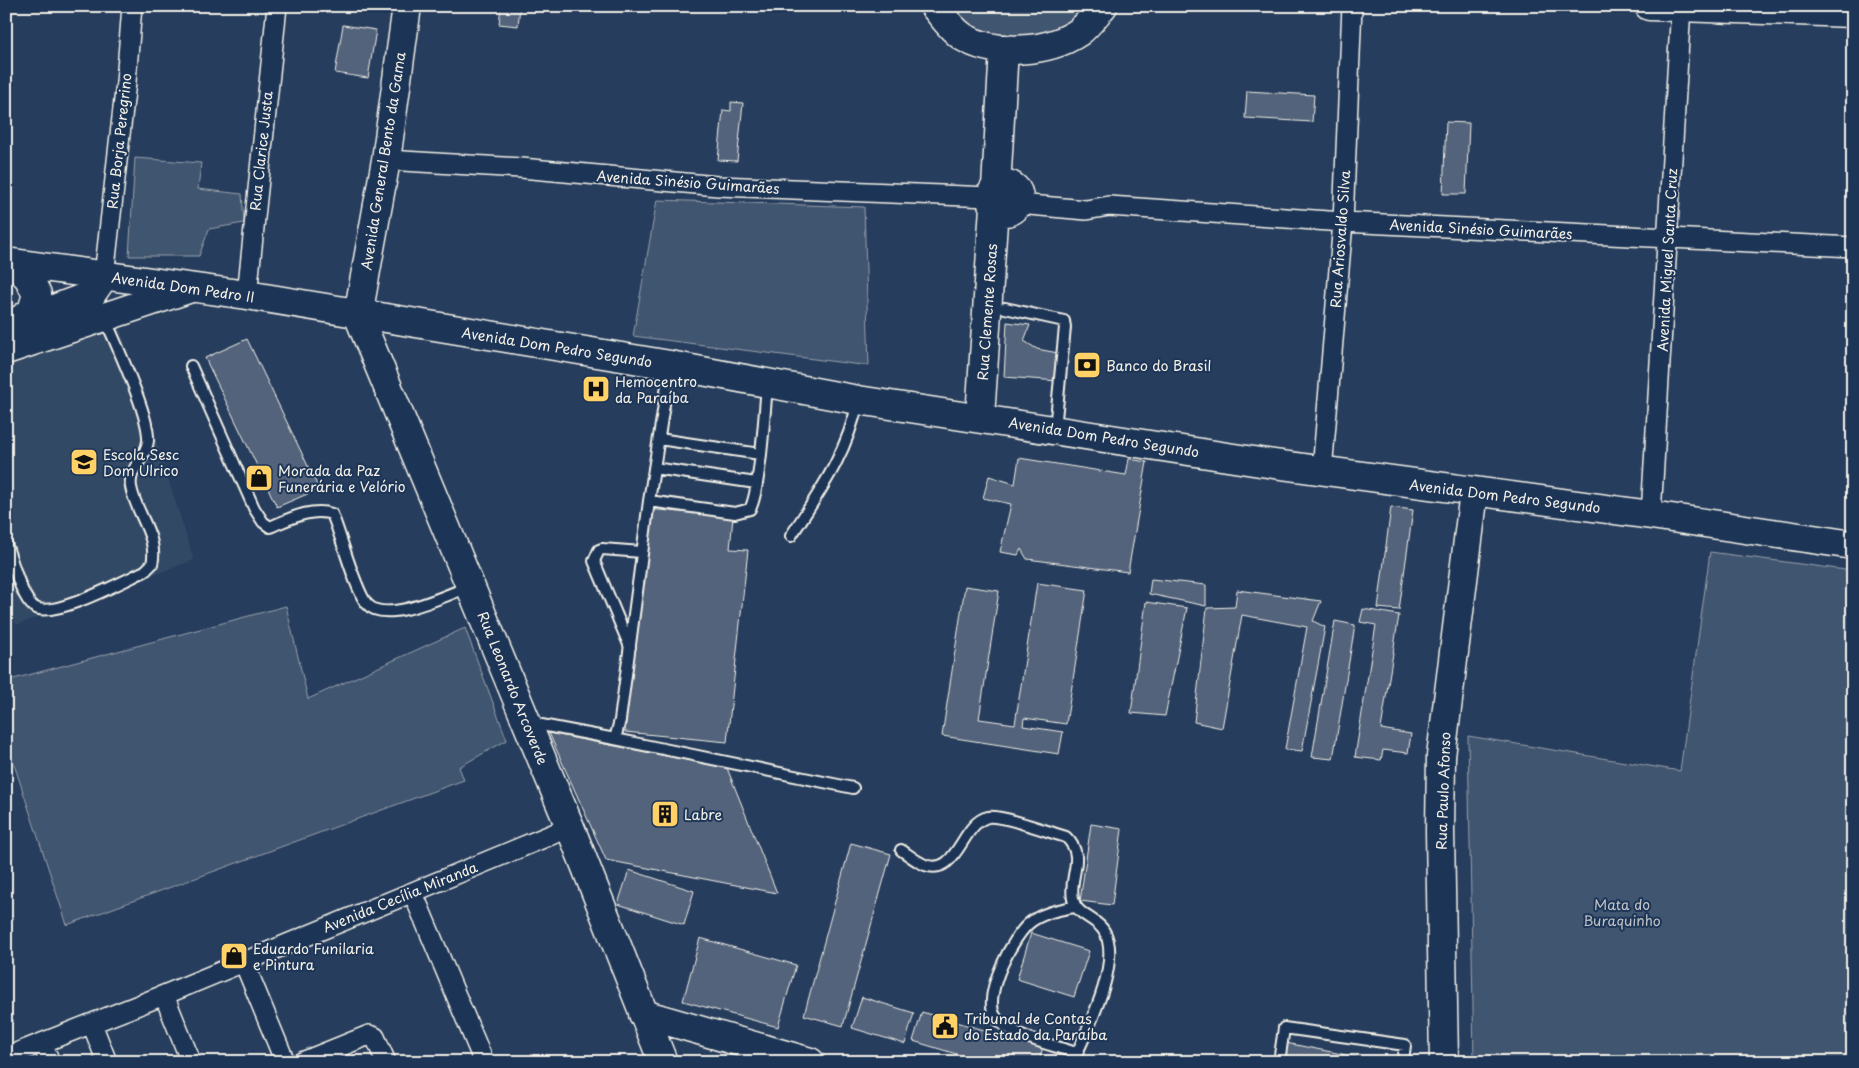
<svg xmlns="http://www.w3.org/2000/svg" width="1859" height="1068" font-family="'Playpen Sans',sans-serif">
	<rect width="100%" height="100%" fill="#263d5d"/>
	<filter id="ink" filterUnits="userSpaceOnUse"><feTurbulence type="fractalNoise" baseFrequency=".02" numOctaves="2"/><feDisplacementMap in="SourceGraphic" scale="10" xChannelSelector="R" yChannelSelector="G"/><feConvolveMatrix kernelMatrix="1 2 1 2 8 2 1 2 1" color-interpolation-filters="sRGB"/></filter>
	<g filter="url(#ink)">
		<path fill="#334966" d="M119,324L194,560L16,625L6,598V364Z"/>
		<path fill="#40546f" stroke="#9aa2ac" d="M940,6H1087C1067,31 1019,46 988,40C979,38 949,13 940,6Z
			M135,158L201,163L198,189L242,194L244,223L209,229L199,256H129Z
			M657,200L864,207L869,366L633,336Z
			M1710,552L1853,571V1062H1474L1468,736L1680,771Z
			M286,606L308,699L465,628L507,740L459,767L464,780L67,925L6,740V681Z"/>
		<path fill="#52647b" stroke="#f4f1e8" d="M501,6H520L518,26L499,24Z
			M343,25L376,30L368,78L335,73Z
			M1247,91L1314,95L1312,122L1245,118Z
			M731,102L743,103L737,161L718,160L723,110L731,111Z
			M1446,122L1469,123L1466,194H1443Z
			M1007,322L1030,325L1024,341L1037,349L1058,353L1059,381L1004,377Z
			M247,339L319,489L277,507L205,358Z
			M1019,458L1126,475L1129,459L1147,462L1128,572L1027,559L1021,549L1018,555L1000,552L1011,504L983,498L989,476L1015,484Z
			M1391,507L1413,510L1399,610L1378,608Z
			M649,509L733,517L730,549L748,550L727,742L625,732Z
			M1151,579L1206,585V606L1149,594Z
			M1037,583L1087,590L1066,724L1024,718L1023,726L1063,732L1059,754L942,736L965,586L999,591L979,719L1015,724Z
			M1237,590L1321,601L1313,621L1325,627L1302,751L1285,749L1307,627L1242,615L1222,728L1194,722L1207,608L1235,607Z
			M1146,602L1187,608L1165,716L1131,713Z
			M1363,609L1399,615L1381,729L1411,734L1408,753L1383,750L1381,760L1355,757L1376,625L1360,622Z
			M1335,621L1355,625L1333,759L1312,757Z
			M549,733L727,768L777,893L606,860Z
			M1091,824L1122,829L1112,905L1080,901Z
			M851,843L891,854L843,1026L804,1015Z
			M629,870L694,891L684,925L618,904Z
			M1031,933L1089,951L1074,997L1017,979Z
			M700,938L796,965L778,1027L683,1001Z
			M862,997L914,1013L905,1044L852,1028Z
			M922,1012L1043,1047L1039,1062H983L913,1041Z
			M1286,1043L1382,1062H1283Z"/>
		<g fill="none" stroke-linecap="round" stroke-linejoin="round">
			<defs>
				<path id="lane" d="M1005,308L1064,321L1065,327L1055,429
					M191,366L254,508L263,522L270,527C289,519 312,507 332,514C341,535 355,590 367,604C385,625 446,595 468,587
					M659,439L760,454
					M654,468L756,483
					M649,501L735,513L750,509C760,492 765,409 767,384
					M791,536C820,491 847,454 858,401
					M6,544C12,559 21,598 34,607C52,620 125,580 145,571L152,564C159,537 135,512 131,487C128,468 146,459 148,441C150,416 116,345 105,318
					M630,647L594,561L599,550L602,549L642,552
					M531,723L615,739L620,720L649,501L670,366
					M615,739L853,788
					M901,850C909,855 917,862 925,865C958,877 961,823 988,817C1003,815 1049,832 1066,837C1087,857 1068,876 1073,899C1076,916 1096,917 1104,931C1123,962 1086,1032 1073,1062
					M1075,907C1060,909 1045,912 1032,921C1014,933 982,995 995,1016C1008,1036 1054,1045 1076,1053
					M1279,1062L1284,1028L1405,1045L1403,1062"/>
				<path id="street" d="M386,160L521,168L718,186L990,197
					M1018,204L1086,210L1109,206L1343,222L1853,247
					M104,276L126,82L132,6
					M247,295L277,6
					M1322,471L1343,222L1352,6
					M1651,515L1681,6
					M413,893L484,1062
					M243,960L285,1062
					M164,995L191,1062
					M92,1024L107,1062
					M42,1043L50,1062
					M6,1057L164,995L570,827
					M302,1062L369,1035L375,1037L386,1062"/>
				<path id="secondary" d="M407,6L386,160L358,315L570,827L663,1062
					M991 198a14 14 0 1 1 28 0a14 14 0 1 1-28 0Z
					M996,187L1004,49
					M11,325L91,295L104,276
					M6,350L191,288
					M980,417L994,207
					M643,1014L810,1062
					M1444,1062L1440,831L1441,756L1474,492"/>
				<path id="primary" d="M934,6C943,17 951,29 963,37C995,56 1048,53 1079,32C1088,25 1095,15 1103,6
					M1649,6L1853,13
					M6,262L247,295L670,365L858,400L1260,462L1651,515L1853,545
					M13,325L32,311L37,294L28,277L14,264"/>
			</defs>
			<use href="#lane" stroke="#f4f1e8" stroke-width="14"/>
			<use href="#street" stroke="#f4f1e8" stroke-width="22"/>
			<use href="#secondary" stroke="#f4f1e8" stroke-width="31"/>
			<use href="#primary" stroke="#f4f1e8" stroke-width="31"/>
			<use href="#lane" stroke="#1d3557" stroke-width="10"/>
			<use href="#street" stroke="#1d3557" stroke-width="19"/>
			<use href="#secondary" stroke="#1d3557" stroke-width="28"/>
			<use href="#primary" stroke="#1d3557" stroke-width="28"/>
		</g>
	</g>
	<defs>
		<symbol id="bank-square" viewBox="-11 -11 22 22"><rect x="-9" y="-9" width="18" height="18" rx="4" fill="#ffd166" stroke="#1d3557"/><path d="M-6-4H6V4H-6ZM0-2.3a2.3 2.3 0 1 0 0 4.6a2.3 2.3 0 1 0 0-4.6Z" fill="#111"/></symbol>
		<symbol id="hospital-square" viewBox="-11 -11 22 22"><rect x="-9" y="-9" width="18" height="18" rx="4" fill="#ffd166" stroke="#1d3557"/><path d="M-5-5h3v3.5h4V-5h3V5h-3V1.5h-4V5h-3Z" fill="#111"/></symbol>
		<symbol id="school-square" viewBox="-11 -11 22 22"><rect x="-9" y="-9" width="18" height="18" rx="4" fill="#ffd166" stroke="#1d3557"/><path d="M0-5L7-2L0 1L-7-2ZM-4 1L0 2.5L4 1V4Q0 6-4 4Z" fill="#111"/></symbol>
		<symbol id="shop-square" viewBox="-11 -11 22 22"><rect x="-9" y="-9" width="18" height="18" rx="4" fill="#ffd166" stroke="#1d3557"/><path d="M-5-2.5h2.3a2.7 3.5 0 0 1 5.4 0H5L5.5 6h-11ZM-1.5-2.5h3a1.5 2.3 0 0 0-3 0Z" fill="#111"/></symbol>
		<symbol id="building-square" viewBox="-11 -11 22 22"><rect x="-9" y="-9" width="18" height="18" rx="4" fill="#ffd166" stroke="#1d3557"/><path d="M-4-6H4V6H1V3H-1V6H-4ZM-2.5-4.3h1.7v1.8h-1.7ZM.8-4.3h1.7v1.8H.8ZM-2.5-1h1.7V.8h-1.7ZM.8-1h1.7V.8H.8Z" fill="#111"/></symbol>
		<symbol id="civic-square" viewBox="-11 -11 22 22"><rect x="-9" y="-9" width="18" height="18" rx="4" fill="#ffd166" stroke="#1d3557"/><path d="M-.6-6.5H3V-4.5H.6V-3L4-1V1h2V6H-6V1h2V-1L-.6-3ZM-1.2 2.5V6h2.4V2.5Z" fill="#111"/></symbol>
	</defs>
	<g fill-rule="evenodd">
		<use href="#bank-square" x="1071" y="349" width="32" height="32"/>
		<use href="#hospital-square" x="580" y="373" width="32" height="32"/>
		<use href="#school-square" x="68" y="446" width="32" height="32"/>
		<use href="#shop-square" x="243" y="462" width="32" height="32"/>
		<use href="#building-square" x="649" y="798" width="32" height="32"/>
		<use href="#shop-square" x="218" y="940" width="32" height="32"/>
		<use href="#civic-square" x="929" y="1010" width="32" height="32"/>
	</g>
	<g text-anchor="middle" dominant-baseline="central" stroke-width="4" stroke-linejoin="round" paint-order="stroke">
		<g font-size="14" fill="#f4f1e8" stroke="#1d3557">
			<text transform="translate(119 141) rotate(-84)">Rua Borja Peregrino</text>
			<text transform="translate(261 151) rotate(-84)">Rua Clarice Justa</text>
			<text transform="translate(383 161) rotate(-81)">Avenida General Bento da Gama</text>
			<text transform="translate(688 182) rotate(4)">Avenida Sinésio Guimarães</text>
			<text transform="translate(1481 229) rotate(3)">Avenida Sinésio Guimarães</text>
			<text transform="translate(1340 239) rotate(-86)">Rua Ariosvaldo Silva</text>
			<text transform="translate(1667 260) rotate(-87)">Avenida Miguel Santa Cruz</text>
			<text transform="translate(183 287) rotate(8)">Avenida Dom Pedro II</text>
			<text transform="translate(987 312) rotate(-86)">Rua Clemente Rosas</text>
			<text transform="translate(557 347) rotate(9)">Avenida Dom Pedro Segundo</text>
			<text transform="translate(1104 437) rotate(9)">Avenida Dom Pedro Segundo</text>
			<text transform="translate(1505 496) rotate(7)">Avenida Dom Pedro Segundo</text>
			<text transform="translate(513 688) rotate(68)">Rua Leonardo Arcoverde</text>
			<text transform="translate(1443 791) rotate(-88)">Rua Paulo Afonso</text>
			<text transform="translate(400 897) rotate(-22)">Avenida Cecília Miranda</text>
		</g>
		<g font-size="14" fill="#f4f1e8" stroke="#1d3557" text-anchor="start">
			<text x="1106" y="365">Banco do Brasil</text>
			<text x="615" y="381">Hemocentro<tspan x="615" dy="16">da Paraíba</tspan></text>
			<text x="103" y="454">Escola Sesc<tspan x="103" dy="16">Dom Ulrico</tspan></text>
			<text x="278" y="470">Morada da Paz<tspan x="278" dy="16">Funerária e Velório</tspan></text>
			<text x="684" y="814">Labre</text>
			<text x="253" y="948">Eduardo Funilaria<tspan x="253" dy="16">e Pintura</tspan></text>
			<text x="964" y="1018">Tribunal de Contas<tspan x="964" dy="16">do Estado da Paraíba</tspan></text>
		</g>
		<g font-size="14" fill="#bec2c4" stroke="#1d3557">
			<text x="1622" y="904">Mata do<tspan x="1622" dy="16">Buraquinho</tspan></text>
		</g>
	</g>
	<rect width="1859" height="1068" fill="none" stroke="#1d3557" stroke-width="25"/>
	<rect x="12" y="12" width="1834" height="1043" fill="none" stroke="#f4f1e8" stroke-width="2" filter="url(#ink)"/>
</svg>
